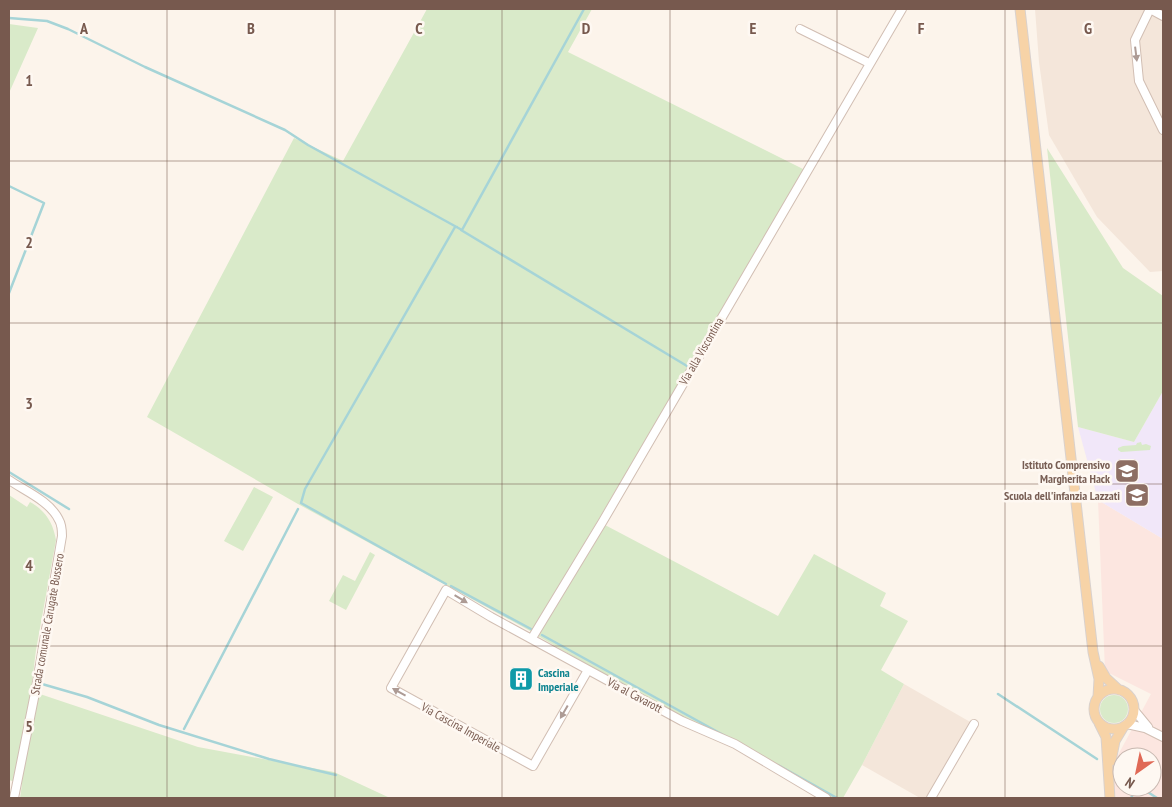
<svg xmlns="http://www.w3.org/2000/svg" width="1172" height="807" font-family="'PT Sans Narrow',sans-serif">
	<rect width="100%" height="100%" fill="#fcf4eb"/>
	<path fill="#f4e6da" d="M1035,9H1163V271L1150,272L1097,217L1049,135L1039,62Z
		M904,684L972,723L929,798H920L862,765Z"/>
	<path fill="#fce6e0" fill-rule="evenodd" d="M1098,500L1163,539V798H1116L1111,768L1151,694L1105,671ZM1122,757H1152V787H1122Z"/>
	<path fill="#f1e7f9" d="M1163,391V539L1098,500L1078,427L1134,442Z"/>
	<path fill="#d9eac9" d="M427,9H592L568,52L805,170L532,632L298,504L147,417L294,138L343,161Z
		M9,24L38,28L9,93Z
		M1047,148L1123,268L1163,296V391L1134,442L1078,427Z
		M1141,442L1142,445L1146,444L1151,446L1150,450L1121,452L1118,450V448L1123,446L1136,445L1137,443Z
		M254,487L273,497L243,551L224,541Z
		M9,495L27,507L30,502C46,511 53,523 56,540L36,650L31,691L198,747L334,772L390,798H20L22,784L9,780Z
		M605,525L778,616L814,554L886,593L880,606L908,621L881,670L904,684L862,765L843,798H828L655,704L538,636Z
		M370,552L375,555L346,610L329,601L343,575L355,581Z
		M1100 709a14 14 0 1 1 28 0a14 14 0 1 1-28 0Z"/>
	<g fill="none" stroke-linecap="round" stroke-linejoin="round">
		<path stroke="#a6d4d7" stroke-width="2.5" d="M9,18L47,21L68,29L145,67L285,130L308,145L462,230L584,9
			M9,186L44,203L9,293
			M461,230L687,366
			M9,472L69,509
			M446,584L301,503L305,489L455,227H457
			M451,586L531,629
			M542,635L727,737
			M42,684L87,697L159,725L269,759L336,775
			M998,694L1097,759
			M184,729L298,509
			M778,765L837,798
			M1140,787L1157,798
			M1131,798L1137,787"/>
		<defs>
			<path id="minor" d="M1150,9L1135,40L1139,81L1163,130
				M1150,9L1163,16
				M800,29L869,63
				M9,480C25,491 50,501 59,520C62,525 62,530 62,536L36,688L14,798
				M532,638L603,521L902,9
				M588,670L533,766L391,688L446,590L491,617L682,721L735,744L826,798
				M1134,710L1148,727
				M1127,724L1145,728L1163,737
				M931,798L974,724"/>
			<path id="major" d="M1020,9L1093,652L1099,679L1098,697
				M1099,666L1106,678L1119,690
				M1094 709a20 20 0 1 1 40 0a20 20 0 1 1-40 0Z
				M1099,723L1106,737L1110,798
				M1111,761L1115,741L1124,726"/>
		</defs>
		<use href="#minor" stroke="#d1beb3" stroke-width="10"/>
		<use href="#major" stroke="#d9d1cd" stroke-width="11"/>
		<use href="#minor" stroke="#fff" stroke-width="8"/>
		<use href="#major" stroke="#f7d3a7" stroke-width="9"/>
	</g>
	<defs><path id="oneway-solid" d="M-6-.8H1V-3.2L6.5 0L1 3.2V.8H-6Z" transform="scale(1.25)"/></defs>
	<g fill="#ad9b95">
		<use href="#oneway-solid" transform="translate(1136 54) rotate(83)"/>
		<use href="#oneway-solid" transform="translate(461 599) rotate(31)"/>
		<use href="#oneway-solid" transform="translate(399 692) rotate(-151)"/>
		<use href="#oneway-solid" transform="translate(564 712) rotate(120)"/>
	</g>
	<path fill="none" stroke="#77594e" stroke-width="1" stroke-opacity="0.55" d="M167,9V798M335,9V798M502,9V798M670,9V798M837,9V798M1005,9V798M9,161H1163M9,323H1163M9,484H1163M9,646H1163"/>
	<defs>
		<symbol id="school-square" viewBox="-11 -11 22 22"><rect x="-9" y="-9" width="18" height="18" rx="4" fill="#8d6e63" stroke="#fef8f2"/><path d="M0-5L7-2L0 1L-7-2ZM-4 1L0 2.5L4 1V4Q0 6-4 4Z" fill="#fff"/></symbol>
		<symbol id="building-square" viewBox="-11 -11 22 22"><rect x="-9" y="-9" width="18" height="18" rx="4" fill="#0f9aa8" stroke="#fef8f2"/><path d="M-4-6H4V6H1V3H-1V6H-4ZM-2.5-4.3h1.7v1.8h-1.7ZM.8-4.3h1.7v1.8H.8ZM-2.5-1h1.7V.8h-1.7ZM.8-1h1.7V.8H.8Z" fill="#fff"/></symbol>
	</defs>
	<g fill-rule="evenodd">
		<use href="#school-square" x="1113" y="457" width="28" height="28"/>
		<use href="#school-square" x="1123" y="481" width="28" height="28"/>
		<use href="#building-square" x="507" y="665" width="28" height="28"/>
	</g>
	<g text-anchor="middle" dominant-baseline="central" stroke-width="5" stroke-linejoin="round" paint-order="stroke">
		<g font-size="12" fill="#77594e" stroke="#fef8f2">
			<text transform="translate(701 351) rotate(-60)">Via alla Viscontina</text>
			<text transform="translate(47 624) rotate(-80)">Strada comunale Carugate Bussero</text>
			<text transform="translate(635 695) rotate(28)">Via al Cavarott</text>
			<text transform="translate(461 727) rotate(29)">Via Cascina Imperiale</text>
		</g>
		<g font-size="12" font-weight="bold" fill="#785e54" stroke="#fef8f2" text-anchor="end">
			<text x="1110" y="464">Istituto Comprensivo<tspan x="1110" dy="14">Margherita Hack</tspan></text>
			<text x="1120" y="495">Scuola dell'infanzia Lazzati</text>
		</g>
		<g font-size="12" font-weight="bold" fill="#0d838f" stroke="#fef8f2" text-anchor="start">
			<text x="538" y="672">Cascina<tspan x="538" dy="14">Imperiale</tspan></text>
		</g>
	</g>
	<g font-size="16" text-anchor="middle" font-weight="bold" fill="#77594e" stroke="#fef8f2" stroke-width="5" stroke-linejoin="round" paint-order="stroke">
		<text x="84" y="34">A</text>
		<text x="251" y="34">B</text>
		<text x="419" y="34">C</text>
		<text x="586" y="34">D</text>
		<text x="753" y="34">E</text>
		<text x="921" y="34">F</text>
		<text x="1088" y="34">G</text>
		<text x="29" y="86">1</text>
		<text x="29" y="248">2</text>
		<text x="29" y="409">3</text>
		<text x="29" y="571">4</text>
		<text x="29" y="732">5</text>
	</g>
	<rect width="1172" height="807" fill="none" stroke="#77594e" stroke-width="20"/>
	<g transform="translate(1137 772) rotate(213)"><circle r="24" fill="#fef8f2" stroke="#c8b8b0"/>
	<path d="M0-4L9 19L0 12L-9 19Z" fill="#e06956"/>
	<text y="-8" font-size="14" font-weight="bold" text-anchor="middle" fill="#77594e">N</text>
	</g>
</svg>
